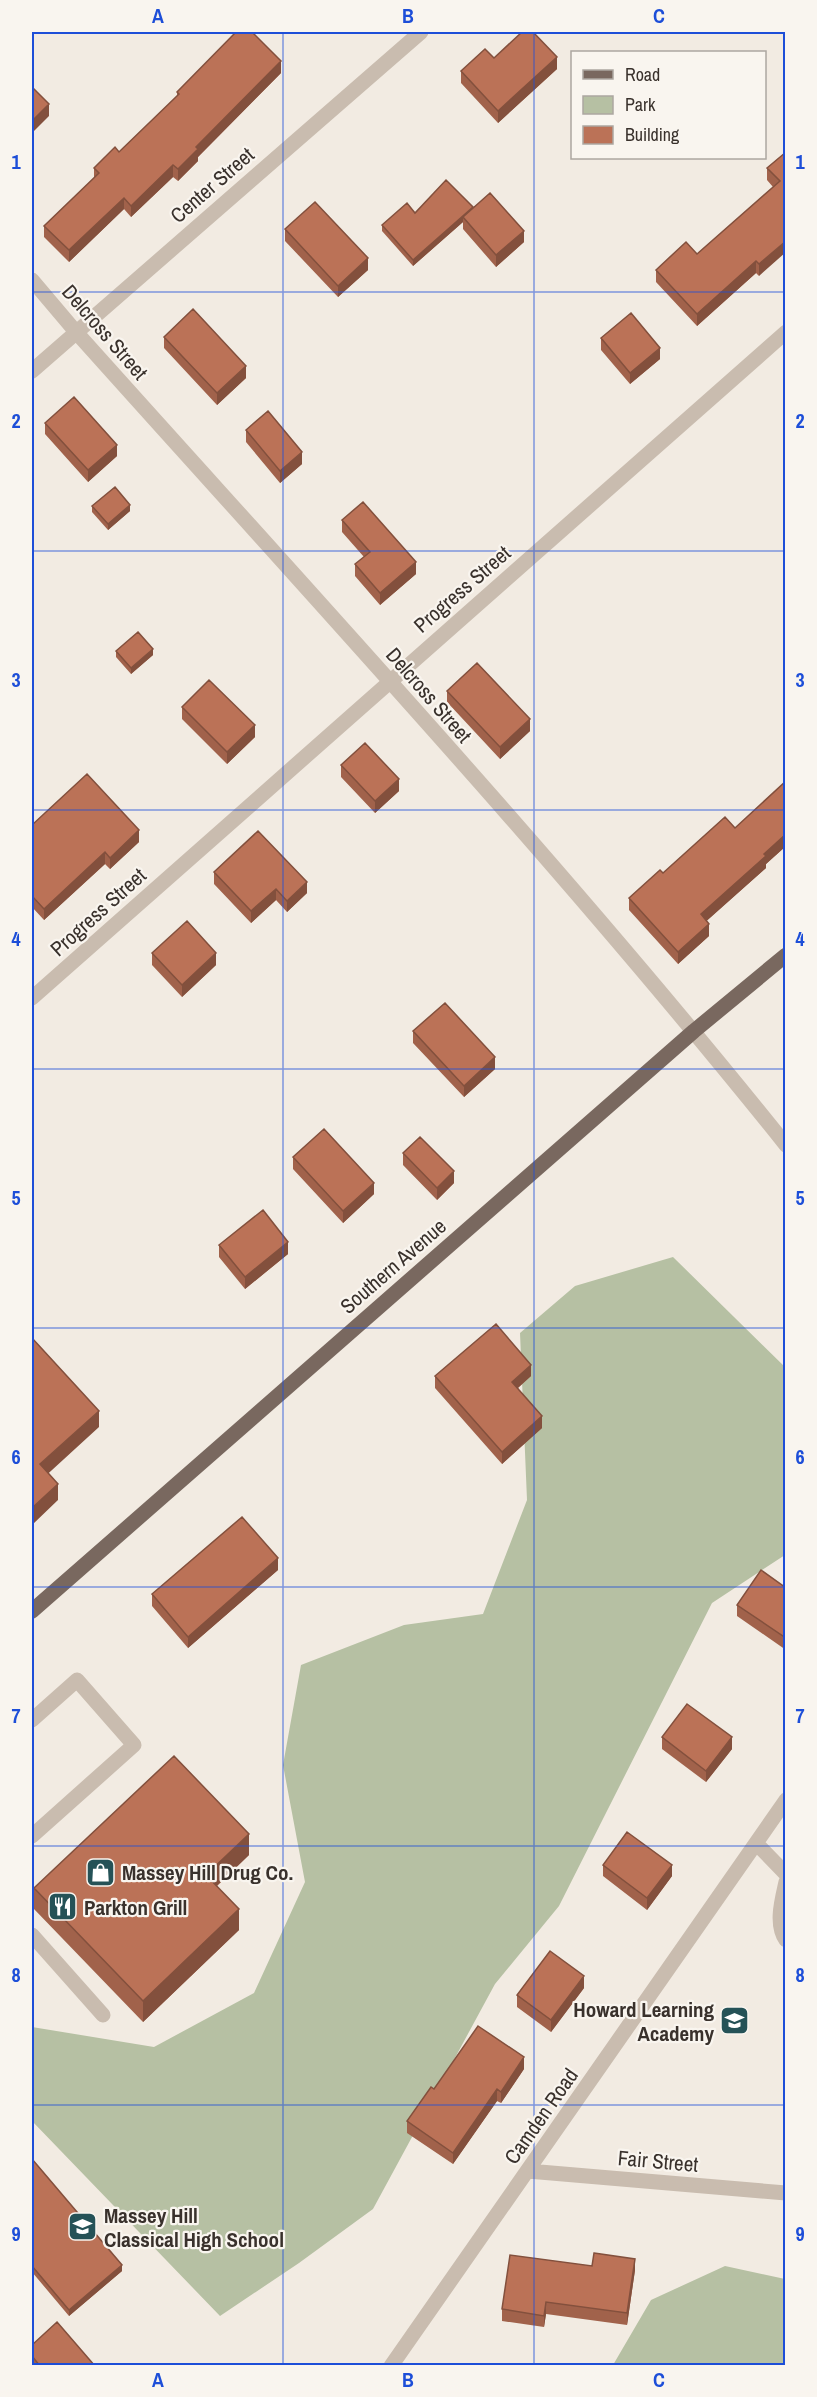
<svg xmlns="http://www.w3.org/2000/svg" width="817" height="2397" font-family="'Archivo Narrow',sans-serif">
	<rect width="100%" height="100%" fill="#f2ebe2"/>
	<path fill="#b6c0a3" d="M673,1257L786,1368L785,1555L712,1603L559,1906L495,1984L373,2209L299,2263L220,2316L32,2121V2027L154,2047L254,1993L305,1882L283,1765L301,1665L404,1625L483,1614L527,1500L520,1333L575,1286Z
		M725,2266L785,2279V2365H613L651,2300Z"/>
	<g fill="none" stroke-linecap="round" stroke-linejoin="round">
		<path stroke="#c9bcaf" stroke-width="15" d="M32,280L76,332C316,600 561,864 786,1145
			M32,371L421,32
			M32,998L786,332
			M32,1720L77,1680L134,1745L32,1836
			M756,1843L786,1874
			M786,1882C782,1900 775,1924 786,1940
			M32,1935L103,2015
			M528,2171L786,2193
			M391,2366L786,1800"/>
		<path stroke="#79685f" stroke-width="15" d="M32,1611L694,1031L786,955"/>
	</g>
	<path fill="#a1624b" d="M494,58L557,69L498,123L461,83V71Z
		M281,73L198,157V161L178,181L173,177L131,217L124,209L69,262L44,237V226L94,178V168L119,152L177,96V92Z
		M786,152L759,276L756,273L697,326L656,282V270L697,254L773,187L767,180V168Z
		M473,207L524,242L496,267L463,229V222L413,266L382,231V225L415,213Z
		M285,229L368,270L338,297L285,241Z
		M164,337L246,378L217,405L164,348Z
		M601,338L660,359L630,384L601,350Z
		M45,423L117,456L88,482L45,434Z
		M246,430L302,464L280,483L246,442Z
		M92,506L130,511L108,530L92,512Z
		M342,520L416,574L380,605L355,576V564L364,557L342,532Z
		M116,651L153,655L131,674L116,657Z
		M447,691L530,731L500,759L447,702Z
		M182,707L255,737L227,764L182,719Z
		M341,765L399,791L375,813L341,777Z
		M786,781V846L766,864V868L706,921L709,936L678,964L629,910V898L663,873L735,828Z
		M32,825L139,842L110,869L105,864L44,920L32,907Z
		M214,872L307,893L287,912L276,900L251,923L214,884Z
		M152,953L216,965L182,997L152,965Z
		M413,1031L495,1069L464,1097L413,1043Z
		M403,1153L454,1183L437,1200L403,1165Z
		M293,1157L374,1194L343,1223L293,1169Z
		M219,1245L288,1254L245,1289L219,1257Z
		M435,1376H531L518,1388L542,1428L502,1464L435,1388Z
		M278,1570L188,1648L152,1606V1594Z
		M786,1588V1650L737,1616V1605Z
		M662,1737L732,1749L706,1782L662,1749Z
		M249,1855L217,1886L239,1930L143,2022L34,1909V1888Z
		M603,1865L672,1876L647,1910L603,1876Z
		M584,1988L551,2032L517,2007V1995Z
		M524,2069L501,2103L497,2101L453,2164L407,2133V2121L434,2089Z
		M32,2159L122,2271L69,2316L32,2272Z
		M592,2266L635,2270L627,2325L546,2314L544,2327L502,2321V2309Z
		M32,2345L95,2366H32Z"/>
	<path fill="#83503d" d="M557,57V69L498,123V111Z
		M281,61V73L198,157V161L178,181V169L196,147Z
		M49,104V116L32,133V121Z
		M173,165V177L131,217V206Z
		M124,198V209L69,262V250Z
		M473,207L463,217V222L413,266V260Z
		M524,231V242L496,267V255Z
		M786,241V252L759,276V264Z
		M368,258V270L338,297V286Z
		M756,261V273L697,326V314Z
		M660,348V359L630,384V373Z
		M246,366V378L217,405V393Z
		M117,445V456L88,482V470Z
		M302,452V464L280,483V471Z
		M130,505V511L108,530V524Z
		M416,562V574L380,605V593Z
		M153,649V655L131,674V668Z
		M530,719V731L500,759V747Z
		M255,725V737L227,764V752Z
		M399,779V791L375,813V801Z
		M139,830V842L110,869V858Z
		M786,834V846L766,864V868L701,926V914L764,854Z
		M105,852V864L44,920V909Z
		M307,882V893L287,912V901Z
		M276,889V900L251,923V911Z
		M709,924V936L678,964V952Z
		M216,953V965L182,997V985Z
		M495,1057V1069L464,1097V1086Z
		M454,1171V1183L437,1200V1188Z
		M374,1183V1194L343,1223V1211Z
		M288,1242V1254L245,1289V1277Z
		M531,1365V1376L512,1393V1382Z
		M99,1411V1427L40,1481V1464Z
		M542,1416V1428L502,1464V1452Z
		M58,1484V1500L32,1525V1508Z
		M278,1558V1570L188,1648V1637Z
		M732,1737V1749L706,1782V1771Z
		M249,1834V1855L206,1896V1875Z
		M672,1865V1876L647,1910V1898Z
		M239,1909V1930L143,2022V2001Z
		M584,1976V1988L551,2032V2020Z
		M524,2057V2069L501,2103V2092Z
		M497,2089V2101L453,2164V2153Z
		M635,2259V2270L627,2325V2313Z
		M122,2265V2271L69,2316V2310Z
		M546,2302V2314L544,2327V2316Z"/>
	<path fill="#bb7257" stroke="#83503d" stroke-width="1.5" d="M236,32H252L281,61L196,147L198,149L178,169L173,165L131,206L124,198L69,250L44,226L99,173L94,168L115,147L119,152L179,94L177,92Z
		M522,32H533L557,57L498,111L461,71L485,49L494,58Z
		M32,87L49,104L32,121Z
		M786,152V241L759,264L756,261L697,314L656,270L686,242L697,254L780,181L767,168Z
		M446,180L473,207L413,260L382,225L407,203L415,213Z
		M490,193L524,231L496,255L463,217Z
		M315,202L368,258L338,286L285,229Z
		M193,309L246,366L217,393L164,337Z
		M631,313L660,348L630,373L601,338Z
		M74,397L117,445L88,470L45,423Z
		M268,411L302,452L280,471L246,430Z
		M115,487L130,505L108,524L92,506Z
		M363,502L416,562L380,593L355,564L370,552L342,520Z
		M138,632L153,649L131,668L116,651Z
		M477,663L530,719L500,747L447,691Z
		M209,680L255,725L227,752L182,707Z
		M365,743L399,779L375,801L341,765Z
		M87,774L139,830L110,858L105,852L44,909L32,896V825Z
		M786,781V834L764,854L766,856L701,914L709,924L678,952L629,898L660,870L663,873L725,817L735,828Z
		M258,831L307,882L287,901L276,889L251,911L214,872Z
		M187,921L216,953L182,985L152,953Z
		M445,1003L495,1057L464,1086L413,1031Z
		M324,1129L374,1183L343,1211L293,1157Z
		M420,1137L454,1171L437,1188L403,1153Z
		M263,1210L288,1242L245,1277L219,1245Z
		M496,1324L531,1365L512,1382L542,1416L502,1452L435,1376Z
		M32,1338L99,1411L40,1464L58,1484L32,1508Z
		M242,1517L278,1558L188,1637L152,1594Z
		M761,1570L786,1588V1638L737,1605Z
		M687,1704L732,1737L706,1771L662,1737Z
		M174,1756L249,1834L206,1875L239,1909L143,2001L34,1888Z
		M627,1832L672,1865L647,1898L603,1865Z
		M550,1951L584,1976L551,2020L517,1995Z
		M478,2026L524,2057L501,2092L497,2089L453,2153L407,2121L431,2087L434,2089Z
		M32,2159L122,2265L69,2310L32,2266Z
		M594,2253L635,2259L627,2313L546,2302L544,2316L502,2309L510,2255L592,2266Z
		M57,2322L95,2366H40L32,2356V2345Z"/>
	<path fill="none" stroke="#1d4ed8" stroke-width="1.5" stroke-opacity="0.55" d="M283,32V2366M534,32V2366M32,292H786M32,551H786M32,810H786M32,1069H786M32,1328H786M32,1587H786M32,1846H786M32,2105H786"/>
	<defs>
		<symbol id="shop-square" viewBox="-11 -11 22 22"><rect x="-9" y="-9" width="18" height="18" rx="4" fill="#255257" stroke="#f9f5ef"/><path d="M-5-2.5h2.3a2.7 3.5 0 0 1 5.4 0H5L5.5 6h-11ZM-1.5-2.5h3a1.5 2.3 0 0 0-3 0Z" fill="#fff"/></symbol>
		<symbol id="restaurant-square" viewBox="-11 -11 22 22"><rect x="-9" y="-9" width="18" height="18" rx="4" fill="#255257" stroke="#f9f5ef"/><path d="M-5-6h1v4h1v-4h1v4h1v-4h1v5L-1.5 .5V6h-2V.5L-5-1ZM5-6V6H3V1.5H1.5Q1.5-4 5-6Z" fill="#fff"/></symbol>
		<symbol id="school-square" viewBox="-11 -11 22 22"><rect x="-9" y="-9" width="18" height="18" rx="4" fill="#255257" stroke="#f9f5ef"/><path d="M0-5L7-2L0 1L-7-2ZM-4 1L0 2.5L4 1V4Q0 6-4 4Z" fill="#fff"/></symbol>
	</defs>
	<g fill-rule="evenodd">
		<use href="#shop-square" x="84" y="1856" width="33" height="33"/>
		<use href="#restaurant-square" x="46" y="1890" width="33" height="33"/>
		<use href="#school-square" x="718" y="2004" width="33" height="33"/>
		<use href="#school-square" x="66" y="2210" width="33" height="33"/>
	</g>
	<g text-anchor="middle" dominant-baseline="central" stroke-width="4.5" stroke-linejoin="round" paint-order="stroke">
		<g font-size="21" fill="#39312c" stroke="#f9f5ef">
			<text transform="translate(212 185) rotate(-41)">Center Street</text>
			<text transform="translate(105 332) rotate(49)">Delcross Street</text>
			<text transform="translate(462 589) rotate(-41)">Progress Street</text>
			<text transform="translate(429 695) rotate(49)">Delcross Street</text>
			<text transform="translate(98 912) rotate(-42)">Progress Street</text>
			<text transform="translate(393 1266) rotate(-41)">Southern Avenue</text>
			<text transform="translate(541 2116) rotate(-55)">Camden Road</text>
			<text transform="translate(658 2161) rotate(5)">Fair Street</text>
		</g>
		<g font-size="21" font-weight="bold" fill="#39312c" stroke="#f9f5ef" text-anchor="start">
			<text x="122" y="1872">Massey Hill Drug Co.</text>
			<text x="84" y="1907">Parkton Grill</text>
			<text x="714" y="2009" text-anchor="end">Howard Learning<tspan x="714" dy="24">Academy</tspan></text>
			<text x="104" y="2215">Massey Hill<tspan x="104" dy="24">Classical High School</tspan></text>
		</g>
	</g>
	<rect width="817" height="2397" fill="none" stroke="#f9f5ef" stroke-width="66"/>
	<rect x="571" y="51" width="195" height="108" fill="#f9f5ef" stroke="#aca7a1" stroke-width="1.5"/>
	<rect x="583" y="70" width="30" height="9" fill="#79685f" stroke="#aca7a1" stroke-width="1.5"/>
	<text x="625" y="81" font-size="18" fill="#39312c">Road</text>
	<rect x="583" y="96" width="30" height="18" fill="#b6c0a3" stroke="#aca7a1" stroke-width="1.5"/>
	<text x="625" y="111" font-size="18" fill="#39312c">Park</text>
	<rect x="583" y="126" width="30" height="18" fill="#bb7257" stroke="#aca7a1" stroke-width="1.5"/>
	<text x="625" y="141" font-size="18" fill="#39312c">Building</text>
	<rect x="33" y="33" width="751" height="2331" fill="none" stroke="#1d4ed8" stroke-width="2"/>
	<g font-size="20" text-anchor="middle" font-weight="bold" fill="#1d4ed8">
		<text x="158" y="23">A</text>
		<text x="408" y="23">B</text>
		<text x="659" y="23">C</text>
		<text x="16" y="169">1</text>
		<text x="800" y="169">1</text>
		<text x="16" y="428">2</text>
		<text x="800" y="428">2</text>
		<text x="16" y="687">3</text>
		<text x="800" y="687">3</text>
		<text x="16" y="946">4</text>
		<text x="800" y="946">4</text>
		<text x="16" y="1205">5</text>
		<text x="800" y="1205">5</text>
		<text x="16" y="1464">6</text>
		<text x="800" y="1464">6</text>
		<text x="16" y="1723">7</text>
		<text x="800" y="1723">7</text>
		<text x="16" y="1982">8</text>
		<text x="800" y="1982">8</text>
		<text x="16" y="2241">9</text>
		<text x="800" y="2241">9</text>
		<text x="158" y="2387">A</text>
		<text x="408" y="2387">B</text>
		<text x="659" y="2387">C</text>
	</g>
</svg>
